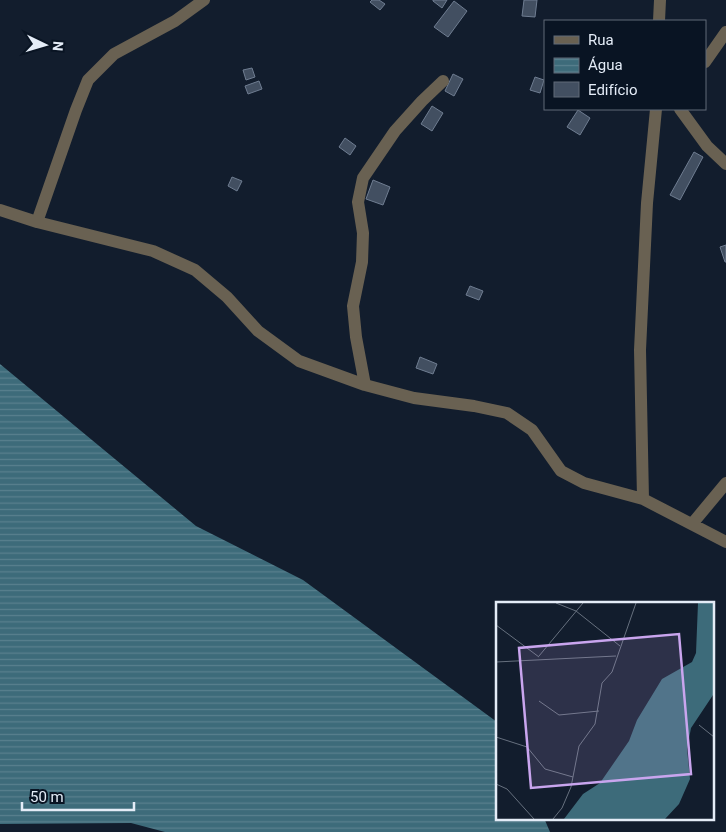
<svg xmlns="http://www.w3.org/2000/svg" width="726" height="832" font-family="Roboto,sans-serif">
	<defs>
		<pattern id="water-rules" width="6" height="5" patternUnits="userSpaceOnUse" patternTransform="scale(1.25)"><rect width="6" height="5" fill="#3d6b7a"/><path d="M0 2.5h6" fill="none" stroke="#59808e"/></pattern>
	</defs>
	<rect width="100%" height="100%" fill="#121d2d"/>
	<path fill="url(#water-rules)" d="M0,364L196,526L303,580L497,722V818H544L550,832H165L131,823L0,824Z"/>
	<path fill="#424f61" stroke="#6f7d91" d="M372,0H379L385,4L380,10L370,2Z
		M433,0H447L442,8L433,1Z
		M524,0H537L535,17L522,16Z
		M454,1L467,11L448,37L434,27Z
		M252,68L255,77L246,80L243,70Z
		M453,74L463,79L454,96L445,91Z
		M535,77L544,80L540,93L530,90Z
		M259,81L262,89L248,94L245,86Z
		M432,106L443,113L432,131L421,124Z
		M578,110L590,118L580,135L567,127Z
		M345,138L356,146L350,155L339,147Z
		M694,152L703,157L680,200L670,195Z
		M232,177L242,181L237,191L228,186Z
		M373,180L390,187L383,205L366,199Z
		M726,245V262H725L720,247Z
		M470,286L483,291L479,300L466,295Z
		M420,357L437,364L433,374L416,368Z"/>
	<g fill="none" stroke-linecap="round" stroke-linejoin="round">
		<path stroke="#696152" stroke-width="12" d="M659,21L660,0
			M705,62L726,32
			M680,109L707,146L726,164
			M0,210L37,222L153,251L195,270L227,297L258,331L299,361L365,385L414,398L474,406L507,413L532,430L561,471L584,483L643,499L726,542
			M37,222L76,110L88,80L114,54L175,21L204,0
			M365,385L356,337L353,306L362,262L363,233L358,202L363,178L395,131L422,101L443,81
			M643,499L640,350L647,203L656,109
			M692,524L726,483"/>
	</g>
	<g transform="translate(496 602)">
		<rect width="218" height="218" fill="#121d2d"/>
		<path d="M202,1H217V93L195,126L191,147L194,177L183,202L169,217H68L87,192L104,181L133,139L141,118L166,77L196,60L200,51Z" fill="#3d6b7a"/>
		<path fill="none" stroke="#66707e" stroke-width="1" d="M60,1L80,9L124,44M0,23L43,55M43,54L87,1M0,60L120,54M43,99L63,113L103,109M203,123L218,135M0,135L31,145L49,167L77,175M0,182L11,187L38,217M57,217L66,206L75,185L83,144L99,122L106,81L116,70L140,1"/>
		<path fill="#c9a5ee" fill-opacity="0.15" stroke="#c9a5ee" stroke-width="2.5" d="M183,32L195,172L35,186L23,46Z"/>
		<rect width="218" height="218" fill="none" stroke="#e4ecf7" stroke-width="2.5"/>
	</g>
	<rect x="544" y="20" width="162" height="90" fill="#091423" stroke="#616a78"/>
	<rect x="554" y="36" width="25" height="8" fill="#696152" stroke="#616a78"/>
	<text x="588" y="45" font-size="15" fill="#e4ecf7">Rua</text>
	<rect x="554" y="58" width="25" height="15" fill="url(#water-rules)" stroke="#616a78"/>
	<text x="588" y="70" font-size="15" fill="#e4ecf7">Água</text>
	<rect x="554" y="82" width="25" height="15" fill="#424f61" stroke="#616a78"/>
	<text x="588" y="95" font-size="15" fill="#e4ecf7">Edifício</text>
	<g transform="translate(45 45) rotate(95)" stroke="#091423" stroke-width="4" paint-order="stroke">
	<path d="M0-4L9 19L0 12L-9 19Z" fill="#e4ecf7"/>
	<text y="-8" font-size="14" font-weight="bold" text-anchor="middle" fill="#e4ecf7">N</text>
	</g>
	<path d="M22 802v8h112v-8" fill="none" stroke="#e4ecf7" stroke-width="2.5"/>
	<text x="30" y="802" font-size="15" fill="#e4ecf7" stroke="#091423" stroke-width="4" paint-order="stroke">50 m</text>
</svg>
